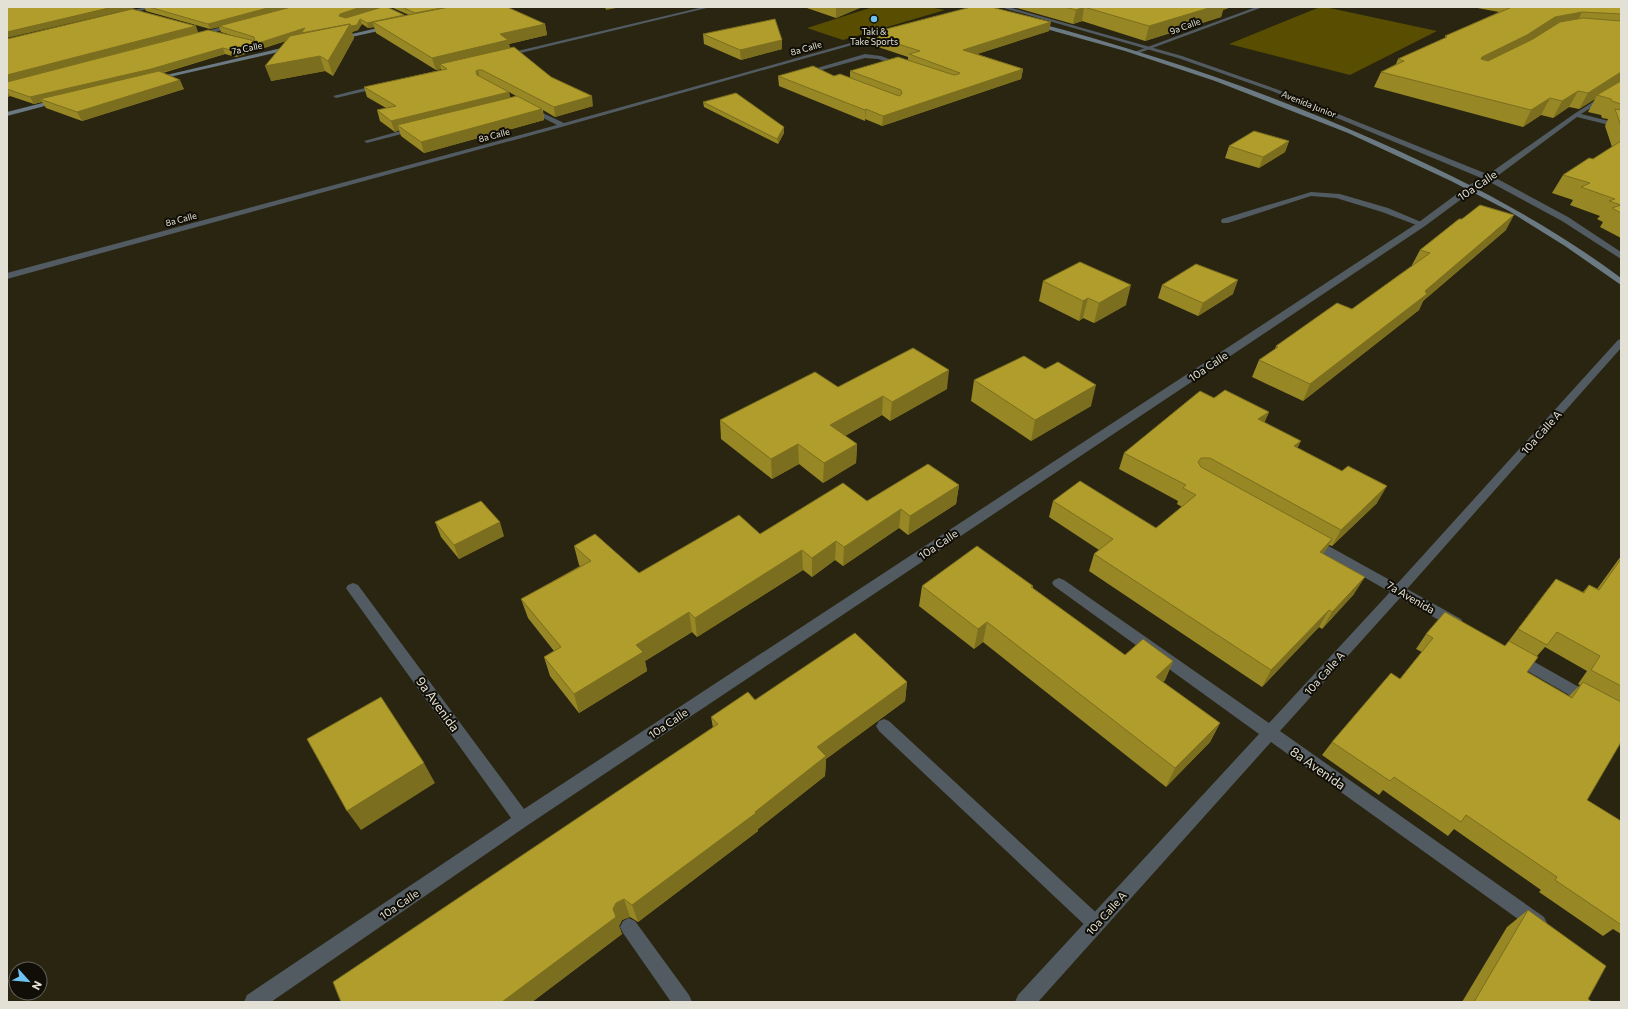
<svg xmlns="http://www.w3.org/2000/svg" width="1628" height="1009" font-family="Commissioner,sans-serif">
	<rect width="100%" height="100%" fill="#292511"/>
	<path fill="#584d00" d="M873,7H929L945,10L843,40L807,28Z
		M1320,7H1325L1437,31L1350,75L1229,44Z"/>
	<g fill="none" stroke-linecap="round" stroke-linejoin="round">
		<path fill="#515b61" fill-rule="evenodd" d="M703,7H711L504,57L501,55Z
			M1000,7H1008L1182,56L1276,89L1492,176L1568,217L1621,252V259L1562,221L1486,180L1272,91L1178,58Z
			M381,84L384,86L383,87L336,98L333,96Z
			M1311,192L1340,194L1388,208L1426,224L1422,226H1419L1382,212L1336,198L1311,196L1228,223H1222L1221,221L1222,219Z
			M884,719L889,721L1102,918L1105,924L1102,930L1096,933L1090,930L879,731L876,726L879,721Z
			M629,918L635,921L689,995L692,1002H671L623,933L620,927L623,921Z"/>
		<path fill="#515b61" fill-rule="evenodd" d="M146,7H154L122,16L119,14Z
			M1256,7H1263L1139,53L1134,52Z
			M235,23L238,25L237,26L197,37L194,35Z
			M879,35L884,36L565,126L7,279V273L557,125L528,110V108H532L564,123Z
			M865,54L881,56L905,65L902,67L878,59L865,58L822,70L833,76V78H829L815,72L817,68Z
			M1621,84V89L1581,114L1621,124V128L1577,117L1492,180L1475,189L1425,226L528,825L271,1002H244L247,995L511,818L348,591L346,588L348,585L353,583L358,585L524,809L1419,222L1469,185L1486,176L1574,114Z
			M415,127L417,128V130L367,143L364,141Z
			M1621,339V348L1407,589L1461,619L1463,623L1461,627L1456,628L1451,627L1400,598L1280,731L1544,917L1547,923L1544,929L1538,932L1532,929L1271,742L1038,1002H1015L1018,995L1259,734L1054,586L1052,583L1054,580L1059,578L1064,580L1269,723L1390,592L1308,545L1306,542L1308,539L1312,538L1316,539L1397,584L1618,340Z
			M1517,652L1593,695L1595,699L1593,703L1588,705L1583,703L1512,662L1510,658L1512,654Z"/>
		<path fill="#6a7982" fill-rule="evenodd" d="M962,7H971L987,11L984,13Z
			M1034,22C1152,53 1268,92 1379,142C1464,180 1546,222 1621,278V285L1565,246L1509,211L1451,181L1348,133L1215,81L1125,51L1032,25V23Z
			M390,25L393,27L392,28L338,40L335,38Z
			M294,45L297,47L296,48L152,81L149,79Z
			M58,99L61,101L60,102L7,116V112Z"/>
	</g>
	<path fill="#978725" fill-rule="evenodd" d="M144,7H380L363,13L382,7H507L545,24L547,35L509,44L510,48L593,106L555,117L543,110L544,120L424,153L401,136L399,130L395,132L380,121L377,110L386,108L367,97L364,87L441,70V69L436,70L376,33L374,27L368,28L362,24L358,30L352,32L354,38L333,76L325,71L271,81L286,41L236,57L225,54L163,73L184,89L82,121L46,108L42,102L34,104L10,96L7,97V39L198,32L240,38L221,32L219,27L210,29L146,11ZM388,7L393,8L409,15L404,16V15ZM509,92L516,96L510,98Z
		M804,7H862L836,18Z
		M1013,7H1231L1223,10L1221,17L1145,41L1082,21L1073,24Z
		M1472,7H1621V238L1600,227L1603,222L1597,219L1600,216L1570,205L1573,200L1552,193L1563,175L1593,159L1612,147L1605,126L1608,119L1602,118L1601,115L1588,112L1595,99L1579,109L1569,107L1553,118L1541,115L1523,127L1374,87L1381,72L1396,64L1398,59L1445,38V36L1499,12Z
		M1049,31L977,54L1023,69L1021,79L882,126L865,119V121L779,86L778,76H834L850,78V71L908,61V57L866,43L867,34Z
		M703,34L782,40V49L741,60L704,44Z
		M703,102L784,127V133L778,144L704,107Z
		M1289,141L1285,152L1259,168L1225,158L1229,146Z
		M1506,230L1423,301L1419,310L1303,401L1252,377L1259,360L1275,349L1276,346L1352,309L1413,265H1412L1420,250Z
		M1043,281L1126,305L1094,323L1083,318L1079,321L1039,301Z
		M1162,285L1233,294L1198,316L1158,298Z
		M974,380L1091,406L1031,441L971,401Z
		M838,387L947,389L890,421L882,415L845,436L857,444L856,463L823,483L799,464L772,479L721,439L720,420Z
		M1269,412L1264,423L1297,448L1377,503L1332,546L1329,545L1323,554L1354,594L1322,629L1319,627L1262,687L1089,571L1094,554L1099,550L1049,517L1053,501L1156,528L1182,507L1177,504L1178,501L1119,469L1124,453Z
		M959,485L956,504L908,535L899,528L843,566L835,560L812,577L803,570L697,637L692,632L645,661L647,671L579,713L550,676L544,657L554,651L528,618L521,599L580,566L579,565L574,546L639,573L760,534L867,501Z
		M435,522L504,536L459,559L441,537Z
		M1621,556V742L1587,800L1621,821V934L1613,929L1603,936L1539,892L1541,890L1454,829L1448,836L1383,790L1379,795L1322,755L1332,742L1400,679L1422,652L1416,649L1426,634L1505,646L1544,594L1556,579L1582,593L1589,585L1597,589ZM1545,647L1587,671L1578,684L1580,685L1569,696L1527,672L1537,656Z
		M922,586H1033V588L1125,655L1173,661L1165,680L1163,682L1220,723L1210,742L1166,787L983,642L974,649L919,606Z
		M907,682L905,701L826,759L825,776L758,829V831L638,922L630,917L622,920L619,926L622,934L532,1002H341L713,728L711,717L755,700Z
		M1528,910L1588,999L1592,1002H1462L1507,927Z"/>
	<path fill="#7b6e1e" d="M113,7H140L7,38V32Z
		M271,7H294L219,26V27L210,29L208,24Z
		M361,7H380L342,20L339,16L340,14Z
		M605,7H621L606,10Z
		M836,7H862L836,18Z
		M1084,7L1082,21L1073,24L1076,10Z
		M1212,7H1231L1223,10L1221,17L1145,41L1149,26Z
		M1582,12L1575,26L1474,73L1482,57L1555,17Z
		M404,15L405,21L373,22L374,27L368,28L367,23Z
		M360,19L362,24L358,30L352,32L354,38L333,76L328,61L350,24Z
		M1051,22L1049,31L962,59L963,50Z
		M545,24L547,35L509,44L511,52L440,64L441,69L436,70L432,58L500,34Z
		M196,26L198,32L7,82V75Z
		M305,28L307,34L236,57L234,51Z
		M782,40V49L741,60L740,50Z
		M223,48L225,54L154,75L40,99L42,102L34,104L30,97Z
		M320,56L325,71L271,81L265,66Z
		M1023,69L1021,79L882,126L883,116Z
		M478,70L480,80L478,81L476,71Z
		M1621,72V81L1597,95L1595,99L1579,109L1588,93Z
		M180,80L184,89L82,121L77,112Z
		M7,90L10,96L7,97Z
		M1578,91L1569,107L1553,118L1562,101Z
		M509,92L511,102L397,125L399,130L395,132L391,121Z
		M592,96L593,106L555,117L554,107Z
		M1550,98L1541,115L1523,127L1531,110Z
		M542,109L544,120L424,153L421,142Z
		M866,109L865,119V121V110Z
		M784,127V133L778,144L777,139Z
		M1289,141L1285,152L1259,168L1263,157Z
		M1514,215L1506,230L1423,301L1419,310L1303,401L1310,384L1425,291Z
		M1238,280L1233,294L1198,316L1203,303Z
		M1131,285L1126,305L1094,323L1099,303Z
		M1088,298L1083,318L1079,321L1083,301Z
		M949,370L947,389L890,421L892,402Z
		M1096,385L1091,406L1031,441L1035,420Z
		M883,396L882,415L830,444V425Z
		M1269,412L1262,428L1258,419Z
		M1301,441L1293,457L1294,446Z
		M798,444L799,464L772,479L771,459Z
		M857,444L856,463L823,483L824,463Z
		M959,485L956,504L908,535L910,516Z
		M1387,486L1377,503L1332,546L1341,530Z
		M901,509L899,528L843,566L844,547Z
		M500,522L504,536L459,559L454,545Z
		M1332,539L1322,556L1320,552Z
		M836,541L835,560L812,577V558Z
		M802,550L803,570L697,637L695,618Z
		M1365,577L1354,594L1322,629L1332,612Z
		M1329,610L1319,627L1262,687L1271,670Z
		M689,612L692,632L645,661L647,671L579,713L574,694L636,645Z
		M987,622L983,642L974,649L978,629Z
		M1173,661L1165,680L1148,696L1156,677Z
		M907,682L905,701L826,759L825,776L758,829V831L638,922L632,905L755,812L817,747Z
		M1220,723L1210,742L1166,787L1175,768Z
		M424,763L435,783L361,830L347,811Z
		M624,899L630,917L622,920L619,926L622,934L532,1002H502L613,909L616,903Z"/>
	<path fill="#b09d2b" stroke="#7b6e1e" d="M7,7H113L7,32Z
		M149,7H271L208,24Z
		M291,7H361L340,14L339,16L346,18L382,7H387L404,15L367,23L360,19L357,25L351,26L350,24L301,33L305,28L234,51L223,48L151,69L30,97L7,89V82L208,30L255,41L254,37L219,26Z
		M402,7H447L415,13Z
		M449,7H507L545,24L500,34L508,40L432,58L373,22Z
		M971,7H991L1051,22L963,50L1023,69L883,116L866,109L865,110L778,76L813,66L834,76L840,74L899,96L902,94L901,90L850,71L898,57L954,75L959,74L960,73L909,54L920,51L867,34Z
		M1065,7H1212L1149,26L1084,7L1076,10Z
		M1512,7H1621V14L1582,12L1555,17L1527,35L1482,57L1481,59L1488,61L1533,39L1560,22L1583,18L1621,21V72L1588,93L1578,91L1562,101L1550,98L1531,110L1381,72L1404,61L1398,59L1447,37L1445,36Z
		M132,9L196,26L7,75V39Z
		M775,19L782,40L740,50L703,34Z
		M350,24L328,61L320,56L265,66L290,36Z
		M514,47L551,77L592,96L554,107L482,70H478L476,71L477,75L509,92L391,121L377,110L396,106L364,87L447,69L440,64Z
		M159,71L180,80L77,112L40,99Z
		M1621,81V104L1612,101L1611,99L1597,95Z
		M736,93L784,127L777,139L703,102Z
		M517,96L542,109L421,142L397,125Z
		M1615,109L1621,110V126Z
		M1254,131L1289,141L1263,157L1229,146Z
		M1621,141V213L1612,208L1621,205L1609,201L1615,199L1581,187L1590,183L1563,175L1589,158L1593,159Z
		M1480,205L1514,215L1425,291L1427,294L1310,384L1259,360L1278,347L1276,346L1337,303L1352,309L1430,253L1420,250L1459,219H1462Z
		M1080,262L1131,285L1099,303L1088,298L1083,301L1043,281Z
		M1196,264L1238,280L1203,303L1162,285Z
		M913,348L949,370L892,402L883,396L830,425L857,444L824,463L798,444L771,459L720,420L815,372L838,387Z
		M1024,356L1045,369L1058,362L1096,385L1035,420L974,380Z
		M1225,390L1269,412L1258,419L1301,441L1294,446L1342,471L1348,466L1387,486L1341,530L1210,458H1201L1198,462L1201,467L1332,539L1320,552L1365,577L1332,612L1329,610L1271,670L1094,554L1113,539L1053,501L1080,481L1156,528L1196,495L1183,488L1186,485L1124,453L1200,391L1214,398Z
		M928,464L959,485L910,516L901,509L844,547L836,541L812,558L802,550L695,618L689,612L636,645L643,652L574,694L544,657L561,647L521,599L591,561L574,546L595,534L639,573L739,515L760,534L843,483L867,501Z
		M481,501L500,522L454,545L435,522Z
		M977,546L1033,586L1031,587L1125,655L1143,639L1173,661L1156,677L1220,723L1175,768L987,622L978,629L922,586Z
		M1621,559V686L1591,670L1600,656L1557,632L1547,645L1518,629L1556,579L1584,593L1589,585L1599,590Z
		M1445,612L1505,646L1509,641L1538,657L1527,672L1572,698L1583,682L1621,702V742L1587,800L1621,821V922L1620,924L1555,880L1557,877L1466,815L1461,822L1394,777L1390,781L1332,742L1391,673L1400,679L1433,638L1426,634Z
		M855,633L907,682L817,747L826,756L755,812L756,813L632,905L624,899L616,903L613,909L616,917L502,1002H341L333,982L718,724L711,717L748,692L755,700Z
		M381,697L424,763L347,811L307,739Z
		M1528,910L1606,966L1588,999L1592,1002H1474Z"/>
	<circle fill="#6ec2f3" stroke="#100e06" stroke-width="1.5" cx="874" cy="19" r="4"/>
	<g text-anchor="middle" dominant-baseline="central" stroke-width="4" stroke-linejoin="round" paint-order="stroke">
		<g font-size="9" fill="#e3e1d5" stroke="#100e06">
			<text transform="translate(1185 26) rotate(-20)">9a Calle</text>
			<text transform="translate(247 48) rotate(-12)">7a Calle</text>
			<text transform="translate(806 48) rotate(-16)">8a Calle</text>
			<text transform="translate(1309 104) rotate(22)">Avenida Junior</text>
			<text transform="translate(494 135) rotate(-15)">8a Calle</text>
			<text transform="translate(181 219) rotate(-15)">8a Calle</text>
		</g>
		<g font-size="9" fill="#e3e1d5" stroke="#100e06">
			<text x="874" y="31">Taki &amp;<tspan x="874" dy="10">Take Sports</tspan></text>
		</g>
		<g font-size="11" fill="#e3e1d5" stroke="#100e06">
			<text transform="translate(1477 185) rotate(-34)">10a Calle</text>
			<text transform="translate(1208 366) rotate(-34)">10a Calle</text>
			<text transform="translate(1541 432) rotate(-48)">10a Calle A</text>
			<text transform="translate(938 544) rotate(-34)">10a Calle</text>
			<text transform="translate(1411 597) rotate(30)">7a Avenida</text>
			<text transform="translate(1324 673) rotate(-48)">10a Calle A</text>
			<text transform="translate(668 723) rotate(-34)">10a Calle</text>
			<text transform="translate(399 904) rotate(-34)">10a Calle</text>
			<text transform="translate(1106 913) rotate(-48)">10a Calle A</text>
		</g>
		<g font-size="13" fill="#e3e1d5" stroke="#100e06">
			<text transform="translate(438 704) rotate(54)">9a Avenida</text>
			<text transform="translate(1318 768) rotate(35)">8a Avenida</text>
		</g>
	</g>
	<rect width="1628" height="1009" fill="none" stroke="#e3e1d5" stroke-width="16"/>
	<g transform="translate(28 981) rotate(117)"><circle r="19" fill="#100e06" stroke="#646259"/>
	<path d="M0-3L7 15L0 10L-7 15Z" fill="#6ec2f3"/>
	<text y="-6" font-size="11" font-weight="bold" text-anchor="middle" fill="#e3e1d5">N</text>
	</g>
</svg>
